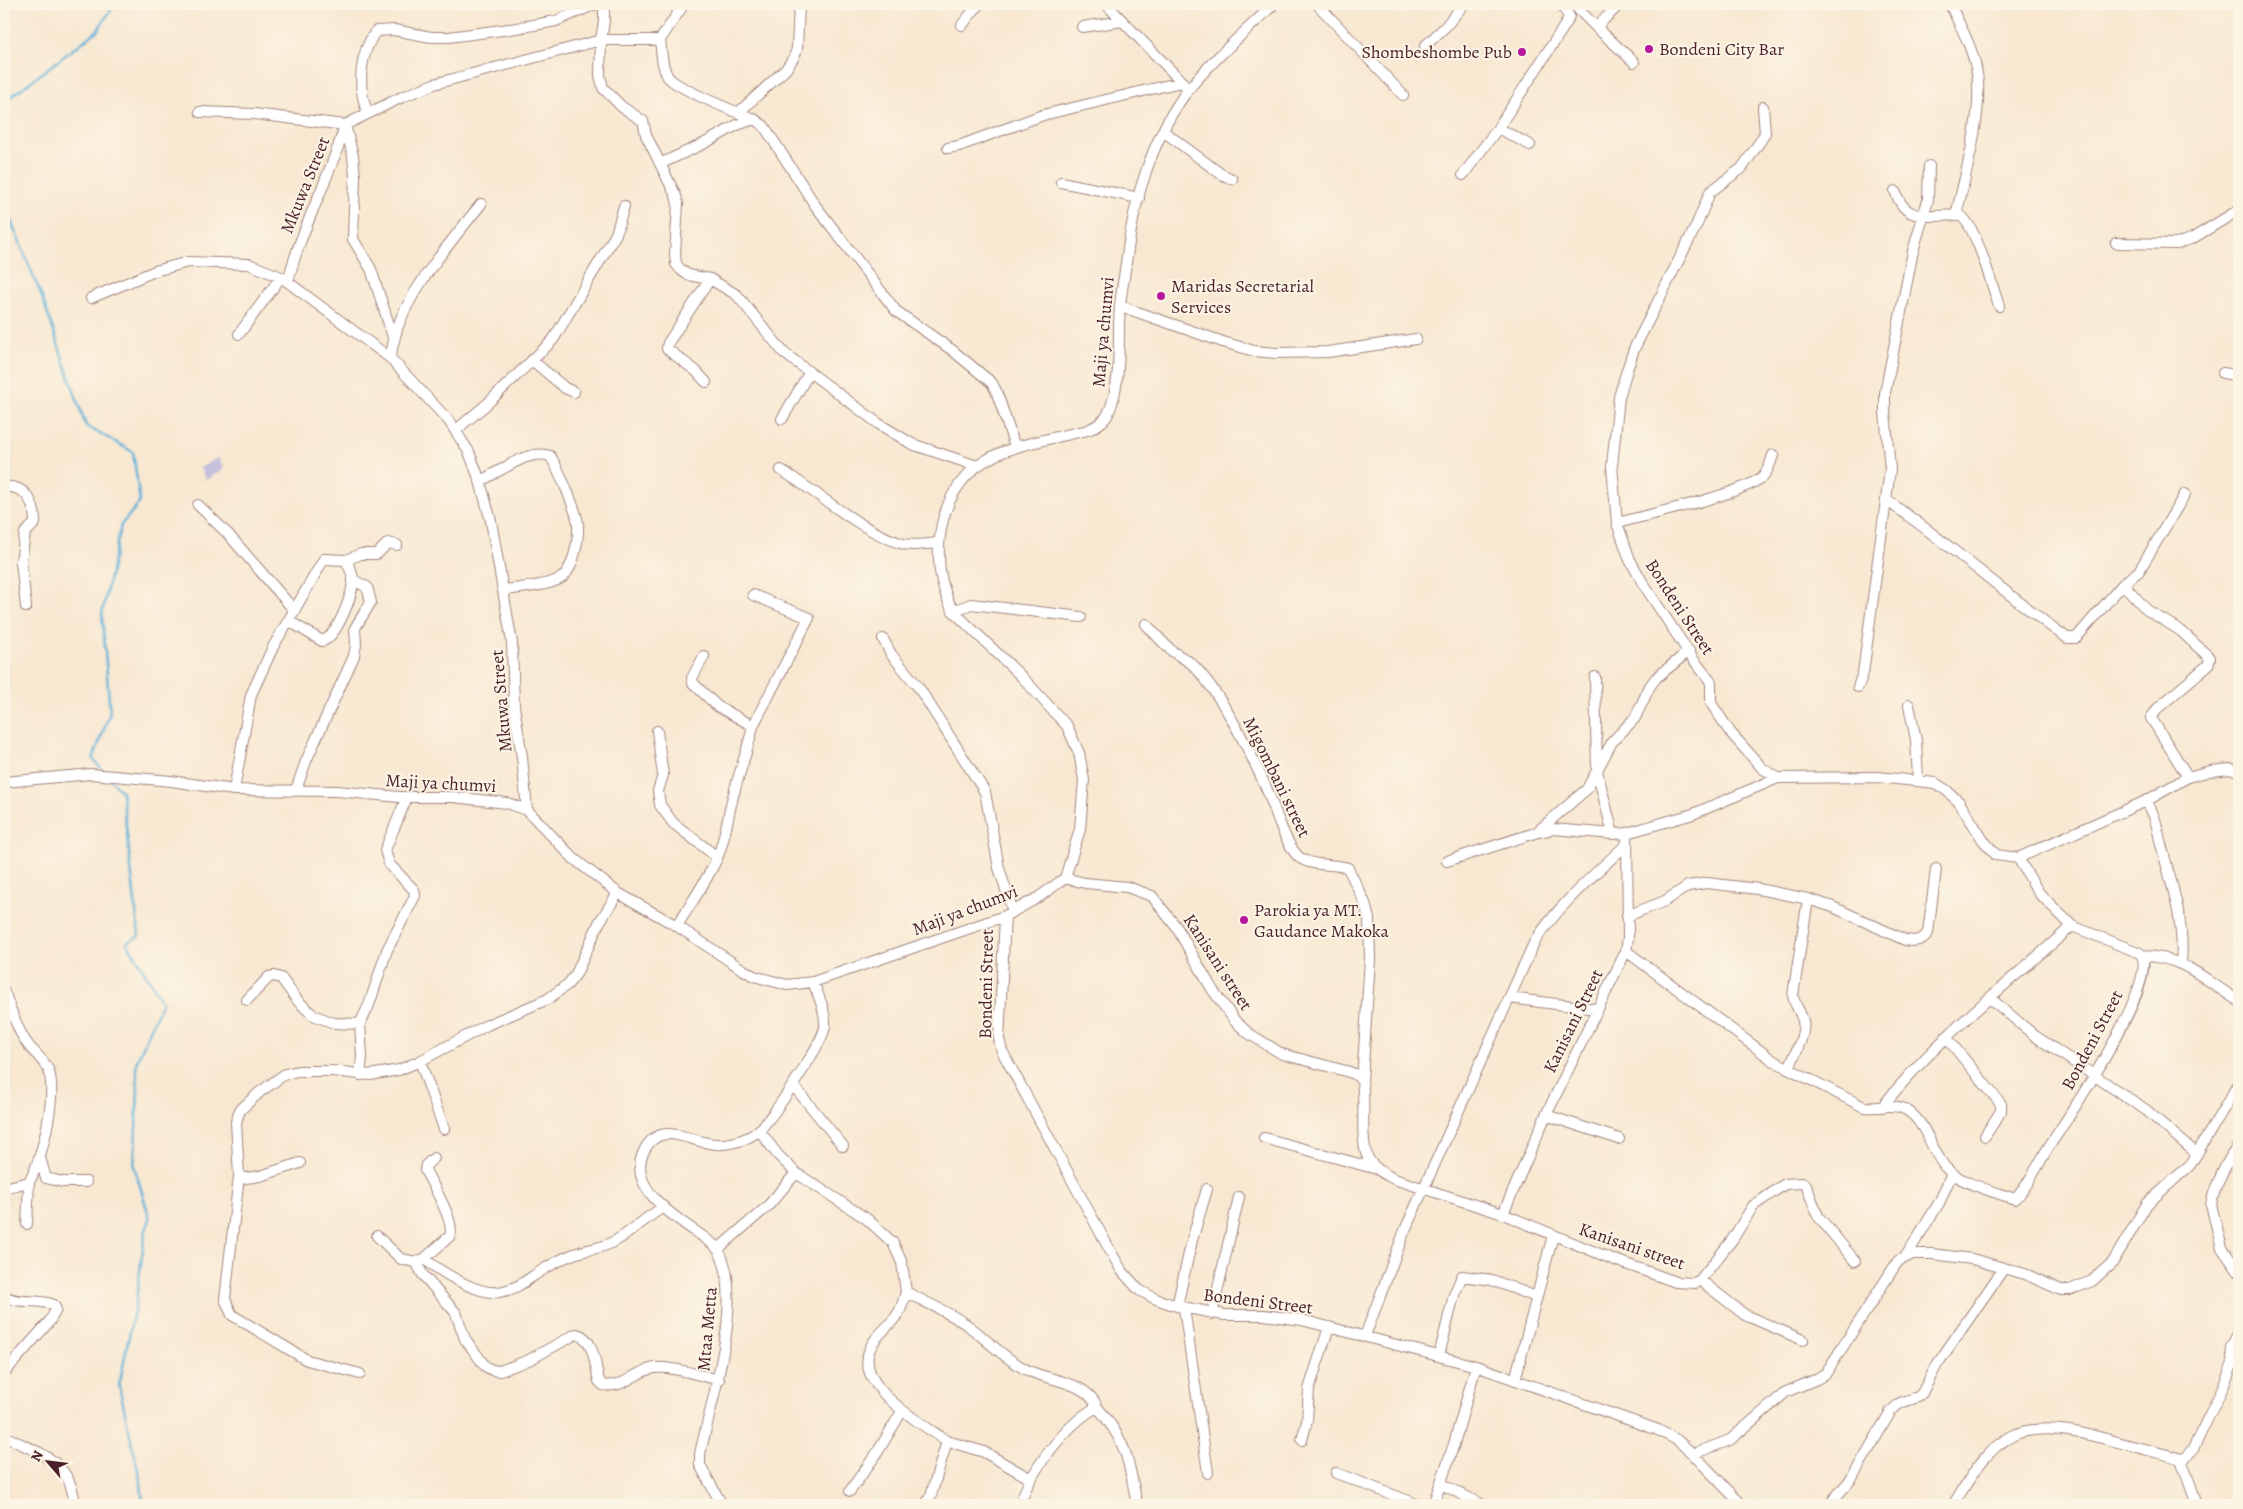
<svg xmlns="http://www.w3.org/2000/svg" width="2243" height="1509" font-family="Alegreya,serif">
	<rect width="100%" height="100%" fill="#fcf5e5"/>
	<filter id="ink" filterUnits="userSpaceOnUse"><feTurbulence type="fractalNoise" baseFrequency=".02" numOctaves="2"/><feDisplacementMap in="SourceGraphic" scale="10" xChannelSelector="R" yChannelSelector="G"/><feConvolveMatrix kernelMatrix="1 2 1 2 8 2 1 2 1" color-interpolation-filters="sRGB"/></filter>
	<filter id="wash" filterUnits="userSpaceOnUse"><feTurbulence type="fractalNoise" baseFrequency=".0096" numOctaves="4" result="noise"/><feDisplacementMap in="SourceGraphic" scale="20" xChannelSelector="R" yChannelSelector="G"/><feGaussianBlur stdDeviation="1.12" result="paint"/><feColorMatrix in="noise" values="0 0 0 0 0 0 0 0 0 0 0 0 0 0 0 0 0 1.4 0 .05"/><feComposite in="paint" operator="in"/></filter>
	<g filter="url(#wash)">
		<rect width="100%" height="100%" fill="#f8e8d1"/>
		<path fill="#c5c0da" d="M218,457L224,469L206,480L200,468Z"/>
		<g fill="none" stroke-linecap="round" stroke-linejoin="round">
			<path stroke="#5cb0d8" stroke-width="2.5" d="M4,102L97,31L115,4
				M4,204L42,297L86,426L133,452L140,502L121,525L102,613L110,713L93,759L103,771
				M110,779L122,792L139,936L127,942L162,1002L136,1063L138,1089L134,1166L150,1219L145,1233L136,1301L119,1386L141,1483L143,1505"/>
		</g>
	</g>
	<g filter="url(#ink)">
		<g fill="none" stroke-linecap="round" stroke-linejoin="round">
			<defs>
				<path id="street" d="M684,4L660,40C662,52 661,66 668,77C676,88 738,113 754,119L764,126L815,205L896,311L952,350L992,383L997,393L1015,447
					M1106,4L1185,85
					M1317,4L1403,95
					M1950,4C1959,24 1972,46 1976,68C1985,109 1965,174 1956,216
					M1576,7L1596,27L1620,4
					M962,25L979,4
					M1082,27L1123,21
					M1596,27L1634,62
					M660,40H601L600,75L603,88L622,107L643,121L646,135L676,196L678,204L675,254L676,264L681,270L688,275L710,279L737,295L784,353L879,424L912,444L977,466
					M1425,46L1445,27L1464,4
					M200,112L254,114L345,125L353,156L355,176L353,239L371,269L394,340
					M368,113C357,88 359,54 376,31L394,30L431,37H449L517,28L556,21L596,4
					M738,113L786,69L794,57L797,49L799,4
					M1498,128L1530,145
					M1163,131L1221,174L1232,179
					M948,148L959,146L1043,115L1181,82
					M660,164L705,143L737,125L754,119
					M1463,175L1498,128L1567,22L1569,16L1560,4
					M1061,182L1139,198
					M1895,191C1907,226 1930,213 1961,216C1976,226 1992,286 1999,306
					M2116,243L2177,244L2193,238L2239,210
					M288,282C301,227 330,179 345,125L402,97L434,84L601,40L604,21V4
					M91,298L155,271L188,262L249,264L281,277L390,358L449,421L469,452L480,481L491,521L512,643L514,706L522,757L527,810
					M1120,306L1223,342L1254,351L1276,353L1328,352L1416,339
					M239,334L281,277
					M390,358C393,345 395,333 400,321C416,282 454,238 481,204
					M533,361L565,388L574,392
					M2223,373L2239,376
					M706,382L696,371L667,349L668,343L710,279
					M782,419L809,373
					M456,430L487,404L553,340L616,234L624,206
					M781,470C817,492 860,530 900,543C912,547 925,544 938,543
					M480,481C501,472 528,448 550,456C558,467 577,512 578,524C579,539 574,565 564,576C553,586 519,588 504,590
					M4,487C26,485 35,503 35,523L25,533L21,562L26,607
					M1886,500C1949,543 2005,594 2067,638H2076L2123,584L2139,571L2185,494
					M198,505L228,534L295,611
					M1617,523C1647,515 1745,494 1763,476C1769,470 1771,462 1773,455
					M2123,584L2147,610L2181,631L2210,658L2208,665L2158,708L2151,718L2188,777
					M953,611L971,604L1081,617
					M289,621L322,641C336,639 354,593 353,579C353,573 348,566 346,560
					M1146,624C1154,633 1163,643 1172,651C1179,656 1188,660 1194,666C1222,695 1251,753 1267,790C1275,808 1285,846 1300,858C1314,867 1333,863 1348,868L1365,903L1369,919L1370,959L1362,1081
					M883,639L891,654L919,688L985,792L999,868L1013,912
					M1595,677L1597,771L1613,834
					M1858,687L1863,673L1890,470L1885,411V393L1913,251L1928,200L1929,166
					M1909,705L1916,740L1918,780
					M753,726L809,618L753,595
					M657,731L663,775L658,791L660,805L673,823L717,857
					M4,782L91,774L171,781L234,790L337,791L399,797H453L507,803L527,810L573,858L618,893L677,926L742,969L754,976L787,985L813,982L1005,916L1039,897L1065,878L1080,829L1084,780L1079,753L1067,726L1022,677L953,611C929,565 935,501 976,467C1003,445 1055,438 1088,430C1096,426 1104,422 1108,414C1123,380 1117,340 1120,305C1122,288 1125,272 1127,256C1134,198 1153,136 1188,90C1213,59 1245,32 1274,4
					M234,790L251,695L273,647L324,559L346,560L361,554H377L388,543L397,545
					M296,790L306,761L354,656L356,645L355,628L371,602L367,587L353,580
					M2146,801C2157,817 2157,830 2162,848C2172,885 2185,924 2181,963
					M1538,831L1587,789L1612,742L1635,718L1650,686L1656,678L1689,651
					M2018,858L2146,801L2188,777L2210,771L2231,769L2239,771
					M1447,861L1538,832L1553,829L1613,834L1627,833L1693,814L1778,778
					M1065,878L1085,883L1127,887L1152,896L1177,928L1212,989L1235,1021L1248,1033L1282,1054L1346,1071L1355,1074L1362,1081C1366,1102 1359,1144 1369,1160C1374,1169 1385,1174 1394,1179L1503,1214L1612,1259L1676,1282L1695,1283L1700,1280L1745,1315L1803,1340
					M1005,916L999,1039L1002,1051L1112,1254L1122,1271L1139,1290L1156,1299L1177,1306L1224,1315H1264L1302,1320L1476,1366L1658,1430L1677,1440L1693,1454L1742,1505
					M1627,916L1665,901L1688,886L1707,883L1758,889L1808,899L1833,907L1905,940C1915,942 1922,941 1928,933L1936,869
					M677,926C691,903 707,881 718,856C726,835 728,814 734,793C740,770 748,749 753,726L717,706L693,683L692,678L704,656
					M1626,951L1774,1061L1864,1107C1876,1109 1890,1103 1902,1108C1925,1117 1930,1149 1945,1167C1959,1183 1995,1192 2015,1199C2027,1188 2039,1163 2048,1148C2066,1121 2163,978 2140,953L2072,926L2039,893L2018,858L1996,855L1983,840L1959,802L1946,790L1935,783L1878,777L1778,778L1762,768L1730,732L1711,703V682L1693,659L1644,585L1630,560L1617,523L1612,466L1619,397L1627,370L1634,349L1697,224L1710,192L1742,168L1761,140L1765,133L1763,107
					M2142,956C2184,956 2206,981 2239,1001
					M4,992C11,1009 16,1027 26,1042C32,1051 43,1059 48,1069C58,1094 42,1159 29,1182L4,1188
					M1509,998L1596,1009
					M1990,998L2035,1036L2146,1110L2197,1154
					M247,1000L269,977L274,976L281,978L298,1001L313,1015L334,1023L360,1024L369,1005L387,950L415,896L414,890L389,864L385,850L407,797
					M1946,1037L2001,1104V1111L1985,1136
					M420,1061L444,1129
					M1789,1068C1794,1055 1806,1035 1803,1021C1801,1012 1794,1005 1793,995L1808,899
					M360,1075L362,1057L360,1024
					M793,1085L843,1146
					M1882,1107C1937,1038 2007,984 2072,926
					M1546,1115L1619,1139
					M759,1130L777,1154L796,1173L867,1219L893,1243L902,1263L906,1292C927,1303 951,1313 970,1327C988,1341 1004,1358 1025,1369C1046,1381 1087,1380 1097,1407C1067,1423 1029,1472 1020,1505
					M1264,1138L1377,1169
					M2239,1145C2229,1156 2213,1190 2211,1205L2222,1248L2239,1272
					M40,1158L46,1178L63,1182H86
					M239,1179L260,1176L300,1163
					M1503,1214L1546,1115L1626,951L1628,938L1627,833
					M27,1224L29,1182
					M377,1236L401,1259L416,1262L423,1275L456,1313L465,1339L485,1366L492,1370L500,1371L529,1360L576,1334C594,1337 595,1365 599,1381L603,1385C622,1389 634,1373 650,1369C667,1364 701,1376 719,1380
					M718,1249L768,1206L796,1173
					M1906,1256L1939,1203L1952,1173
					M424,1259L450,1236C456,1222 432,1184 425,1170L426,1165L434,1158
					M416,1262L424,1259C442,1272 476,1295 499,1292C518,1290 531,1276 546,1268C556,1262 566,1256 577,1253C589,1249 602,1248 613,1242C632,1233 645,1217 664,1207
					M1700,1280L1732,1240L1753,1206L1785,1184L1802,1183L1806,1185L1818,1216L1855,1261
					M906,1292C904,1297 903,1304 900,1310C894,1323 880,1331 873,1343C847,1383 921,1423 947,1441L931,1495L926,1505
					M4,1296C19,1305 38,1298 54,1305L56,1310L49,1322L4,1373
					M1177,1306L1192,1240L1207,1189
					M1184,1308L1208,1473
					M1212,1314L1239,1197
					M1365,1336L1405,1230L1534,943C1558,905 1594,875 1627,844
					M1439,1356L1454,1295L1462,1276L1492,1280L1536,1297
					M360,1374L307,1360L232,1315L225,1299L239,1176L236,1122L240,1110L260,1092L285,1074L298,1071H332L370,1075L399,1070L420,1061L487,1025L548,999L568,984L576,974L599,923L618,893
					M1515,1380L1553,1235
					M1097,1407C1127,1441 1129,1462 1137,1505
					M4,1436C39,1454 70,1458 75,1505
					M1302,1440L1307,1421L1309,1389L1329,1327
					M947,1441L984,1452L1031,1479
					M1693,1454L1730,1440L1786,1392L1817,1379L1826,1373L1898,1261L1913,1254H1932L1972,1259L2025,1274L2061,1290H2070L2092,1281L2113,1262L2147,1204L2190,1165L2239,1083
					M2182,1461L2193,1449L2224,1385L2233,1363L2231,1348L2239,1331
					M1336,1473L1419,1505
					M1441,1484L1483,1505
					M850,1491L877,1453L902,1411
					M722,1505L700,1465V1454C711,1402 745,1299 719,1251C716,1245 707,1240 702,1236C678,1219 627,1189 643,1153C659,1117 690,1143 716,1144C723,1145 732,1143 739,1141C745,1139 754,1135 759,1130C771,1120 825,1040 825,1026C826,1011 818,995 813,982
					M1433,1505L1454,1444L1476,1366
					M1829,1505L1852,1478L1891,1411L1900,1403L1918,1397L1922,1393L1938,1363L2004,1268
					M1953,1505C1969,1480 1984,1450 2012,1436C2047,1419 2101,1438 2136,1447C2151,1451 2166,1454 2181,1459L2197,1505"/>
			</defs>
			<use href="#street" stroke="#a1847e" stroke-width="12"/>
			<use href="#street" stroke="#fff" stroke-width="10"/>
		</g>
	</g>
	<g fill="#b5179e" stroke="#fcf5e5" stroke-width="2">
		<circle cx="1649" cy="49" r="5"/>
		<circle cx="1522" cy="52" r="5"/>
		<circle cx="1161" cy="296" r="5"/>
		<circle cx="1244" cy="920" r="5"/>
	</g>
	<g text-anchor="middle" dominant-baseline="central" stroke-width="4" stroke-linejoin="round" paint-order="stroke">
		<g font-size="18" fill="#4a1f2b" stroke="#fcf5e5" text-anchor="start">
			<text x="1659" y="49">Bondeni City Bar</text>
			<text x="1512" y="52" text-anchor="end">Shombeshombe Pub</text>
			<text x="1171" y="286">Maridas Secretarial<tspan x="1171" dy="21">Services</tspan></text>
			<text x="1254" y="910">Parokia ya MT.<tspan x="1254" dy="21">Gaudance Makoka</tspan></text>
		</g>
		<g font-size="18" fill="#4a1f2b" stroke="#fcf5e5">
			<text transform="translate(305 185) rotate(-68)">Mkuwa Street</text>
			<text transform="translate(1103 332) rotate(-85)">Maji ya chumvi</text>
			<text transform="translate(1680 607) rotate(57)">Bondeni Street</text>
			<text transform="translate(501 701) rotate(-95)">Mkuwa Street</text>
			<text transform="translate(1277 777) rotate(64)">Migombani street</text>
			<text transform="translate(441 783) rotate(3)">Maji ya chumvi</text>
			<text transform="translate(965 910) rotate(-21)">Maji ya chumvi</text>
			<text transform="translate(1218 962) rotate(57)">Kanisani street</text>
			<text transform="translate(986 984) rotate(-89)">Bondeni Street</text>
			<text transform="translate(1573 1021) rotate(-64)">Kanisani Street</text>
			<text transform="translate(2092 1040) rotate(-62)">Bondeni Street</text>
			<text transform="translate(1632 1246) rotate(19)">Kanisani street</text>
			<text transform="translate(1258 1301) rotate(7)">Bondeni Street</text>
			<text transform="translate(707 1329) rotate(-85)">Mtaa Metta</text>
		</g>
	</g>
	<rect width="2243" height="1509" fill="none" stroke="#fcf5e5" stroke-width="20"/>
	<g transform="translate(48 1462) rotate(298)" stroke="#fcf5e5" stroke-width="4" paint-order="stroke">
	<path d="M0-4L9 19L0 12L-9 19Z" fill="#4a1f2b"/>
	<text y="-8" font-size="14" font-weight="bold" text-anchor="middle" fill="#4a1f2b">N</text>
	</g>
</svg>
